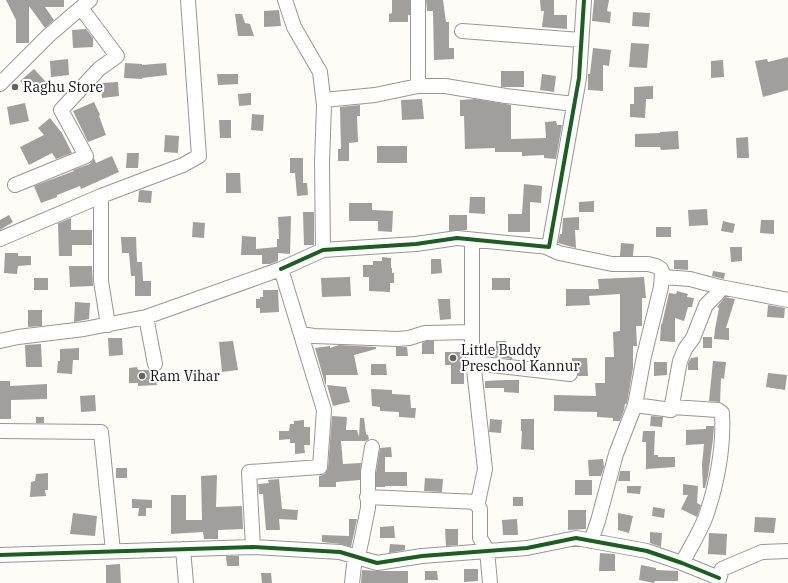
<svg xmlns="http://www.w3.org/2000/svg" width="788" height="583" font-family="'IBM Plex Serif',serif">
	<rect width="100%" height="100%" fill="#fdfcf7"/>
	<path fill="#a19f9c" d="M6,0H64V7H45L54,20L45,28L29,6V43H16V20Z
		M392,0H410V15H408V22H389V14L392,13Z
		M426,0H443L446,22H449V48H454V59L434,60L433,11H427Z
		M540,0H554V15H567V29L542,27L544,11H541Z
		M594,0H609L607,11L611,12L610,23L592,21Z
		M279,10L281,26L264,27V11Z
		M633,12L650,13L649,27L632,26Z
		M235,14H242L245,23L250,24L254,36H238Z
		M86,29L93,38V47L73,48L72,30Z
		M631,43L649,44L647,68L629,67Z
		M593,48L611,50L609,66L603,65V91L588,90V74H590Z
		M788,57V90L763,97L755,61L767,59L768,62Z
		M68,59L69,75L51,77L50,61Z
		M723,60L724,77L711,78V61Z
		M125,63L142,64V65L166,63L167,75L142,78V79L124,78Z
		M34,69L46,82L32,94L20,81Z
		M501,71H524V87H501Z
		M217,74H238V84L218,85Z
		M542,74L556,76L554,92L540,90Z
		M118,82L119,96L102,98L101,83Z
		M653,86V99H646L645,118L630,117V104H634V87Z
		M251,93V105L239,106L238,94Z
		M422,99L424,119L402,120L401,100Z
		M475,99L511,105V139L546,138L545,122L556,121L557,125H562L556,159L544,158V155L522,156V152H495V148L465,149L464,116H460V100Z
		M94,102L100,115L99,116L106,135L88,142L73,111Z
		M25,103L29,121L10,125L7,107Z
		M360,105V116H357L358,142L349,143V161H338V149H341L340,107Z
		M252,114L264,115L263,131L251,130Z
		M50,118L62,133L72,153L56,159L52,153L29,165L20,147L44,135L38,128Z
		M219,120H231V138H220Z
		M678,131L679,149L661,150L660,147H635V134L660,133V132Z
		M165,135L179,136L178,153L164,152Z
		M748,137L749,158H737L736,138Z
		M377,146H407V163H377Z
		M127,153H139L138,168H126Z
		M112,156L119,172L81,189L80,186L57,195V197L41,203L34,186L74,171L73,170L90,164L94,158L96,163Z
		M290,158H303V183H307L308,195L297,196L295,173H290Z
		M226,173H240L241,193H226Z
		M524,184L542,186L541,203L530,202V232H508V214H522Z
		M141,190L152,191L151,203L138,202L139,191Z
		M470,197H485V214L469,213Z
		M594,201V212H579V202Z
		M349,203H372V210L393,211L392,232L378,231V221H349Z
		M707,209L708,225L689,226L688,210Z
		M303,212H314V245H304Z
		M9,215L13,222L0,230V220Z
		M449,215H467V230L449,231Z
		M291,216L290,254L278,253V261L270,264H262V255H241L242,236L256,237V249L277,247V239H279L278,217Z
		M579,217V230H575L576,248L558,243L560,234H562L563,218Z
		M71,218V230H92V245H72V256H59L58,224H56Z
		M761,220H774V234L760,233Z
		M723,221L735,224L733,233L721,231Z
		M193,222L205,223L204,238L192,237Z
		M656,227H671V237H656Z
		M121,237H136L137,262H142L143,281H151V296H135V276H131L129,253H122Z
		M621,243L634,244L633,256H620Z
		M730,247H742V261L731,262Z
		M5,253H18V256H31V265L18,266L17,274L4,273Z
		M382,257L391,258V268H392V273H394V283H390V292L369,291V277H363V265H373V261H382Z
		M431,259H441L442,273L431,274Z
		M674,260H688V270L674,269Z
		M69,266H92L93,286L70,287Z
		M713,271L725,273L724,279L712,276Z
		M350,277L351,296L322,297L321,278Z
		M644,277L646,298H642V326H636L637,346H633V368L627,403L626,404H625L624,410L620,421H613V418L597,417V412L554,411V395L596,396L595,383H605V357H614L613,332L620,331V294L589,296L590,305L566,306V289H599L598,279Z
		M34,278H48V290H34Z
		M492,278H510V290H492Z
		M263,290H278L279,312L260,313V308H256V299H260V297H263Z
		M677,291L688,294L687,297L694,298L692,307H688L684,321L675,318V342L660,341L661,324H662L669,293L676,294Z
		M725,297L735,299L726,328H729V340L714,339L715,329L719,308L717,307Z
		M438,299H450L451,319L440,320Z
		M75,302L90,303L89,319L74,322Z
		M768,305L785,308L784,318L767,317Z
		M28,310H42V326L28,327Z
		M703,337H712V348H703Z
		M108,338H122L123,355L109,356Z
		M233,341L238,370L222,372L219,342Z
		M426,341H434V354H422V343Z
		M496,341H506L507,347H512V359L491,356L490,348L496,347Z
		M41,344L42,367H26L25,345Z
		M339,345L376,347V349L354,355L358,375H326V387L315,348L330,346V348Z
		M396,347H407L408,356H396Z
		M79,348V360H73L72,374L57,373L58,361H60V349Z
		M445,352H462V370H464V384H451V365H445Z
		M698,357V370H688V363L691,358Z
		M572,358H587L588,376H578V370L572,366Z
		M713,361L726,362L724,379L721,378L720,402L709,401Z
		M654,362H667V375L654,376Z
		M371,364H386L387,375H371Z
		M137,367L138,370H149L155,372L157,385L138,386V383H129V368Z
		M768,373L787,375L785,390L766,387Z
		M505,380H519V393L504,392V388H485V381Z
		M0,381H10V386L47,384V399L11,400V419H0Z
		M327,385L346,387L350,402L333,406Z
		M371,389L392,390V394L410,395L411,408H416L415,418L399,417V412L380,411V407L372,406Z
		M95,395L96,411L81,412L80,396Z
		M332,416L347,417L346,430H357L359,437L360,418H364L366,434L368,435L369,439L366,441H341L343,464L361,463L360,480L336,482V487H319V476L325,474L328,468Z
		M651,416L663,417L662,427L650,426Z
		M36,417H44V423H36Z
		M490,419L502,420L501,433L489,432Z
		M521,419H534V450L521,449L522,431H521Z
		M304,420V427H310V445H304L305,453L295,454V443H290V439L279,440V431H289L290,424H294V421Z
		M706,426H714L713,439L708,476L705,488H703L702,465L704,444L686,445V430L706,429Z
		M643,431H655L654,455H658V457H675V467L646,469V442H642Z
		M391,447L392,457H385V472H407V486H385V487H376V473L380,448Z
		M603,459L604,467L601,476H589L588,460Z
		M116,468H127V478H116Z
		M620,471H630V481H618Z
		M48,473V490H45L46,496L30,497L31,482L35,481L36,474Z
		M217,475L216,507L242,506L243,529L218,530V539H204L203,532L171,534V495H186V520H202L201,476Z
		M425,478L443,479L442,492L424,491Z
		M279,479L282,509L298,510L297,520L279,519L280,530H266L263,494H259L258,484L269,483L268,480Z
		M575,480H592V495H575Z
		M683,484L698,486L697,503L701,505L697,517L681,509L688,495H683Z
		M627,486H641L640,494L627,493Z
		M513,497H523V506H513Z
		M132,499L152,500V508H146V516H138L139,508H132Z
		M653,507L665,509L664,518L652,516Z
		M568,510H586V529L568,530Z
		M73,513L97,516L95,536L70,534Z
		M618,513L633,516L629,533L618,530Z
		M755,517L776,518L774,533L754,532Z
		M349,519H357L351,547L341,544L322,542V535L349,536Z
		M517,519L518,535H503L502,520Z
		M394,526L395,538H380V527Z
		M445,529H458V545L446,546Z
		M650,532L662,533L661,547L650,543Z
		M709,533L727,534L726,555L708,554Z
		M390,544L405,545V550L389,553Z
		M600,553L615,554V571H599Z
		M226,556H239V566H227Z
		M120,564L121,583H106V565Z
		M641,565L656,568V570L678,571V581H655L654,583L639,580Z
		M464,569H478V581L464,582Z
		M362,570L378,571H408V583H361Z
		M425,571H437L438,580H425Z
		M261,573H271L272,583H262Z"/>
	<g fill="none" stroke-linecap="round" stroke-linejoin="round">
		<defs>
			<path id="minor" d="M285,0L294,27L320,72L324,105L322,163L323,250
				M418,0V86H445L506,96L574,104
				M462,31L581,40
				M0,84L48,36L90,0
				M324,100L375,95L418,86
				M15,185L86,156L61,110L99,69L117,56L81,8
				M101,196L183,165L199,156L188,0
				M0,239L101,196V281L108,325
				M549,247L548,248L559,253L612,264H648L656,266L661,269L662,272L661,287L644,356L635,405L616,454L598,521L591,541
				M281,269L323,250L416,244L457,238L549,247L579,78L584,0
				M720,287L788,300
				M146,317L281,269L324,410L320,467L249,472L253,547
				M301,334L314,336L398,339L409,338L425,333L472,332
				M0,341L18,337L84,329L146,317L155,364
				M474,363L570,374
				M635,405L671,410L680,361L685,349L693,338L706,305L718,293L720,287L690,279L663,277
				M672,407L718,410L722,413C724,448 717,483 706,516C700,532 690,548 682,563
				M0,431L101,432L113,551
				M367,497L478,502L485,469L472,351V240
				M475,502L480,509V538L487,550L490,583
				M183,549L186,583
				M0,555L253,547L340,552L377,563L422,556L527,548L576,538L647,551L682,563L719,578
				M358,557L368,508V472L372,447
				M352,583L355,556
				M718,583L722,569L762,552L788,551"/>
		</defs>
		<use href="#minor" stroke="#979795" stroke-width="16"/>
		<use href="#minor" stroke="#fffffe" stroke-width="14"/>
		<defs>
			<path id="cycleway" d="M281,269L323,250L416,244L457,238L549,247L579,78L584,0
				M0,555L253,547L340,552L377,563L422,556L527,548L576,538L647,551L682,563L719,578"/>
		</defs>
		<use href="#cycleway" stroke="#fff" stroke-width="6"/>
		<use href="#cycleway" stroke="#1b5e20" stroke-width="4"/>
	</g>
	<g fill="#646362" stroke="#fff" stroke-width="1.5">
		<circle cx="15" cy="87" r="4"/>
		<circle cx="453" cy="358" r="4"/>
		<circle cx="142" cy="376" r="4"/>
	</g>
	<g text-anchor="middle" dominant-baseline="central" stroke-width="4" stroke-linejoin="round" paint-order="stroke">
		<g font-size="14" fill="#111" stroke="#fff" text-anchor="start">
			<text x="23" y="87">Raghu Store</text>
			<text x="461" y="350">Little Buddy<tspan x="461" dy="16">Preschool Kannur</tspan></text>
			<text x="150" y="376">Ram Vihar</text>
		</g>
	</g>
</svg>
